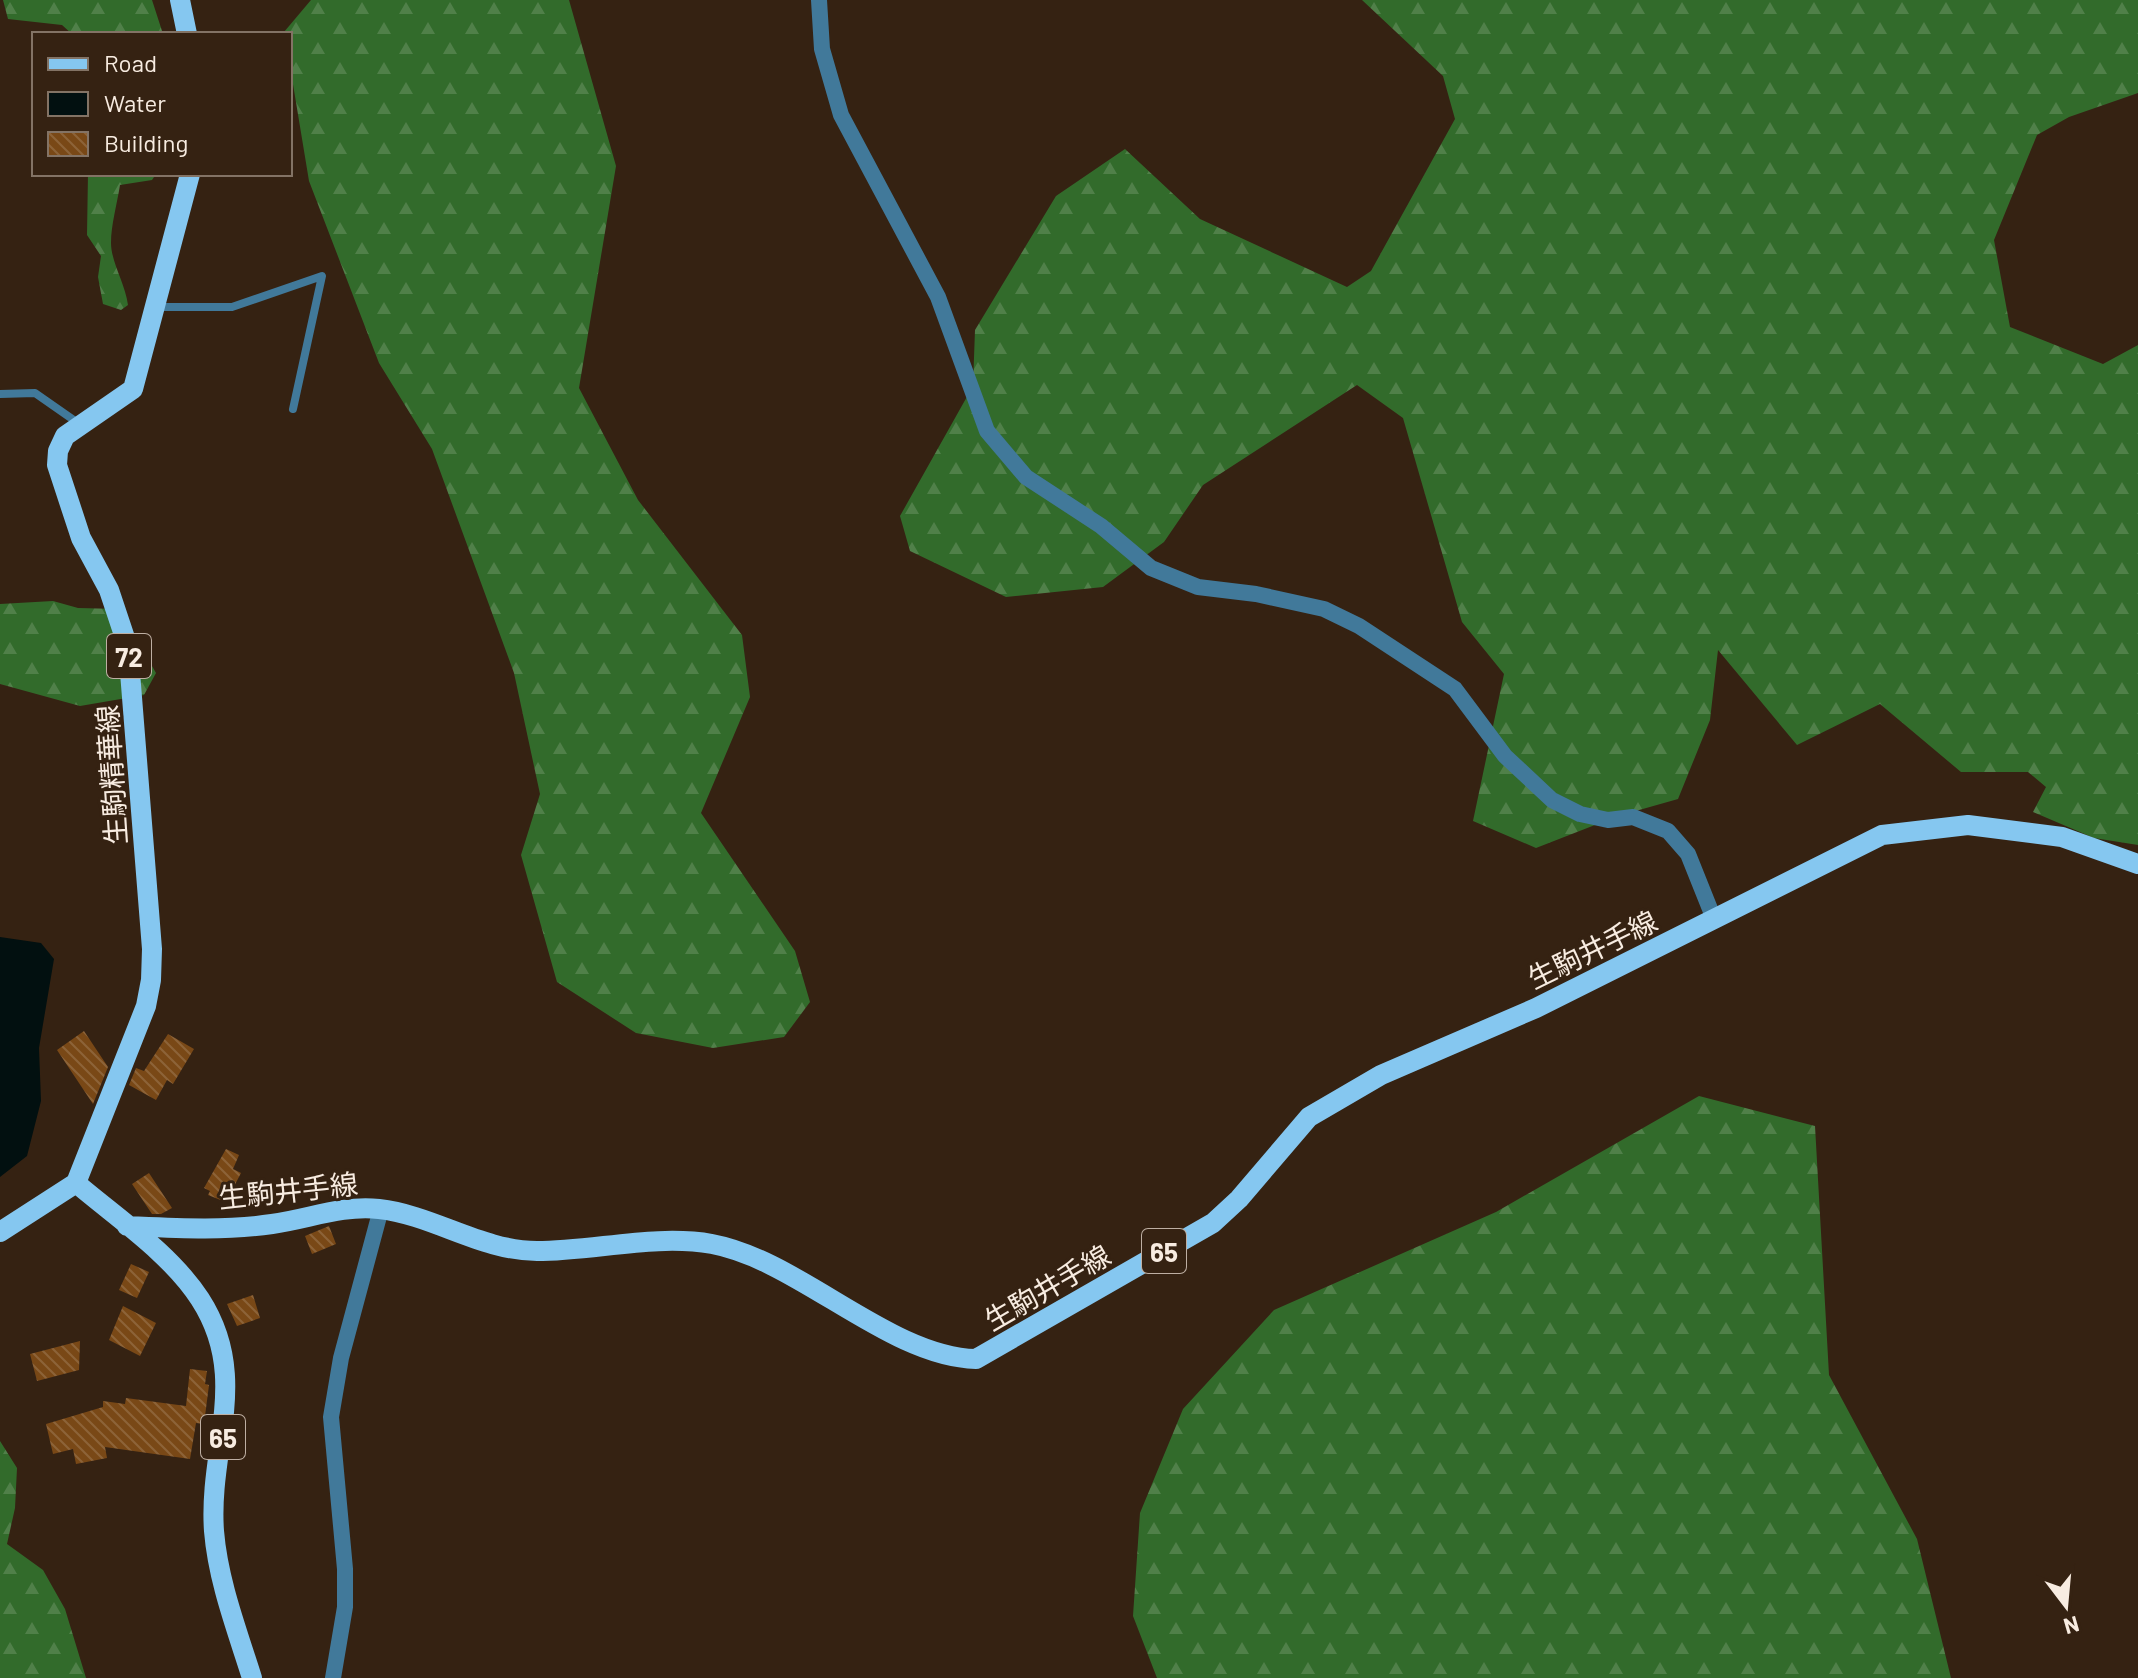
<svg xmlns="http://www.w3.org/2000/svg" width="2138" height="1678" font-family="Barlow,'Noto Sans JP',sans-serif">
	<defs>
		<pattern id="forest-firs" width="22" height="20" patternUnits="userSpaceOnUse" patternTransform="scale(2)"><rect width="22" height="20" fill="#326b2b"/><path d="M5 1l3.5 6h-7zM16 11l3.5 6h-7z" fill="#508049"/></pattern>
		<pattern id="building-back-hatch" width="6" height="6" patternUnits="userSpaceOnUse" patternTransform="scale(2)"><rect width="6" height="6" fill="#794816"/><path d="M-1 5l2 2M0 0l6 6M5-1l2 2" fill="none" stroke="#8d6338"/></pattern>
	</defs>
	<rect width="100%" height="100%" fill="#352212"/>
	<path fill="url(#forest-firs)" d="M3,0H152L163,34H72L62,25L8,19Z
		M311,0H569L616,166L579,388L638,500L742,635L750,697L701,813L795,951L810,1002L784,1037L713,1048L636,1033L557,982L521,855L540,794L514,673L432,449L379,363L309,181L290,66V34L284,32Z
		M1362,0H2138V93L2069,117L2037,135L1994,240L2010,327L2103,364L2138,345V845L2094,838L2033,812L2046,787L2028,772H1961L1880,704L1797,745L1718,650L1710,720L1678,799L1618,816L1536,848L1473,821L1504,674L1462,622L1403,418L1357,385L1203,485L1164,542L1103,587L1006,597L910,551L900,516L973,386L975,330L1056,196L1125,149L1200,219L1347,287L1371,271L1455,119L1443,76Z
		M88,174H156L152,180L120,185C117,204 111,225 111,243C111,262 125,283 128,305L121,310L103,304L98,277L101,256L87,235Z
		M53,601L78,608L119,609L156,673L144,695L80,706L0,684V604Z
		M1699,1096L1815,1126L1829,1375L1917,1539L1951,1678H1157L1133,1616L1140,1513L1183,1409L1274,1310L1496,1212Z
		M0,1441L17,1468L15,1508L7,1544L43,1570L65,1609L86,1678H0Z"/>
	<path fill="#021010" d="M0,937L41,943L54,959L39,1048L41,1101L27,1156L0,1177Z"/>
	<path fill="url(#building-back-hatch)" d="M84,1031L108,1067L93,1104L57,1050Z
		M168,1034L194,1049L173,1084L167,1080L156,1100L129,1085L136,1068L144,1071Z
		M226,1149L239,1155L233,1169L241,1173L228,1198L225,1197L223,1201L208,1195L210,1191L204,1188Z
		M149,1173L172,1208L161,1214H152L132,1184Z
		M329,1226L336,1244L312,1254L305,1236Z
		M131,1264L149,1272L137,1298L119,1290Z
		M253,1295L260,1318L237,1326L227,1304Z
		M123,1306L156,1323L140,1356L109,1340Z
		M80,1341L79,1370L37,1381L30,1354Z
		M190,1369L207,1371L205,1384L209,1385L204,1424L196,1423L190,1459L105,1447L107,1458L76,1464L73,1449L53,1454L46,1424L103,1407V1401L125,1404L126,1398L186,1406Z"/>
	<g fill="none" stroke-linecap="round" stroke-linejoin="round">
		<path stroke="#41799a" stroke-width="8" d="M157,307H232L322,276L293,409
			M0,394L35,393L78,423"/>
		<path stroke="#41799a" stroke-width="16" d="M819,0L822,49L841,115L938,297L987,431L1026,477L1101,526L1151,568L1198,587L1256,594L1324,609L1359,626L1455,689L1505,756L1552,800L1580,814L1608,820L1633,817L1668,831L1688,854L1714,919
			M333,1678L345,1607V1569L331,1417L341,1358L381,1209"/>
		<path stroke="#85c7f0" stroke-width="20" d="M180,0L187,34
			M76,1183C117,1218 170,1253 200,1299C251,1378 208,1447 214,1531C218,1581 237,1630 252,1678
			M127,1226C174,1228 225,1231 272,1224C309,1219 341,1205 379,1209C433,1215 482,1251 537,1251C594,1251 655,1234 712,1244C799,1260 889,1357 976,1359L1213,1223L1239,1199L1309,1117L1381,1075L1536,1008L1882,835L1968,825L2062,837L2138,864
			M0,1232L76,1183L146,1006L151,980L152,949L128,647L109,590L81,538L57,465L58,451L65,436L133,389L190,174"/>
	</g>
	<g text-anchor="middle" dominant-baseline="central" stroke-width="6" stroke-linejoin="round" paint-order="stroke">
		<g fill="#352212" stroke="#beafa3" stroke-width="2">
			<rect x="107" y="634" width="44" height="44" rx="6"/>
			<rect x="1142" y="1229" width="44" height="44" rx="6"/>
			<rect x="201" y="1415" width="44" height="44" rx="6"/>
		</g>
		<g font-size="26" font-weight="bold" fill="#f8ece1">
			<text x="129" y="656">72</text>
			<text x="1164" y="1251">65</text>
			<text x="223" y="1437">65</text>
		</g>
		<g font-size="28" fill="#f8ece1" stroke="#352212">
			<text transform="translate(111 775) rotate(-94)">生駒精華線</text>
			<text transform="translate(1592 949) rotate(-26)">生駒井手線</text>
			<text transform="translate(288 1190) rotate(-6)">生駒井手線</text>
			<text transform="translate(1047 1287) rotate(-30)">生駒井手線</text>
		</g>
	</g>
	<rect x="32" y="32" width="260" height="144" fill="#352212" stroke="#837365" stroke-width="2"/>
	<rect x="48" y="58" width="40" height="12" fill="#85c7f0" stroke="#837365" stroke-width="2"/>
	<text x="104" y="72" font-size="24" fill="#f8ece1">Road</text>
	<rect x="48" y="92" width="40" height="24" fill="#021010" stroke="#837365" stroke-width="2"/>
	<text x="104" y="112" font-size="24" fill="#f8ece1">Water</text>
	<rect x="48" y="132" width="40" height="24" fill="url(#building-back-hatch)" stroke="#837365" stroke-width="2"/>
	<text x="104" y="152" font-size="24" fill="#f8ece1">Building</text>
	<g transform="translate(2066 1606) rotate(164)" stroke="#352212" stroke-width="6" paint-order="stroke">
	<path d="M0-6L14 30L0 20L-14 30Z" fill="#f8ece1"/>
	<text y="-12" font-size="22" font-weight="bold" text-anchor="middle" fill="#f8ece1">N</text>
	</g>
</svg>
